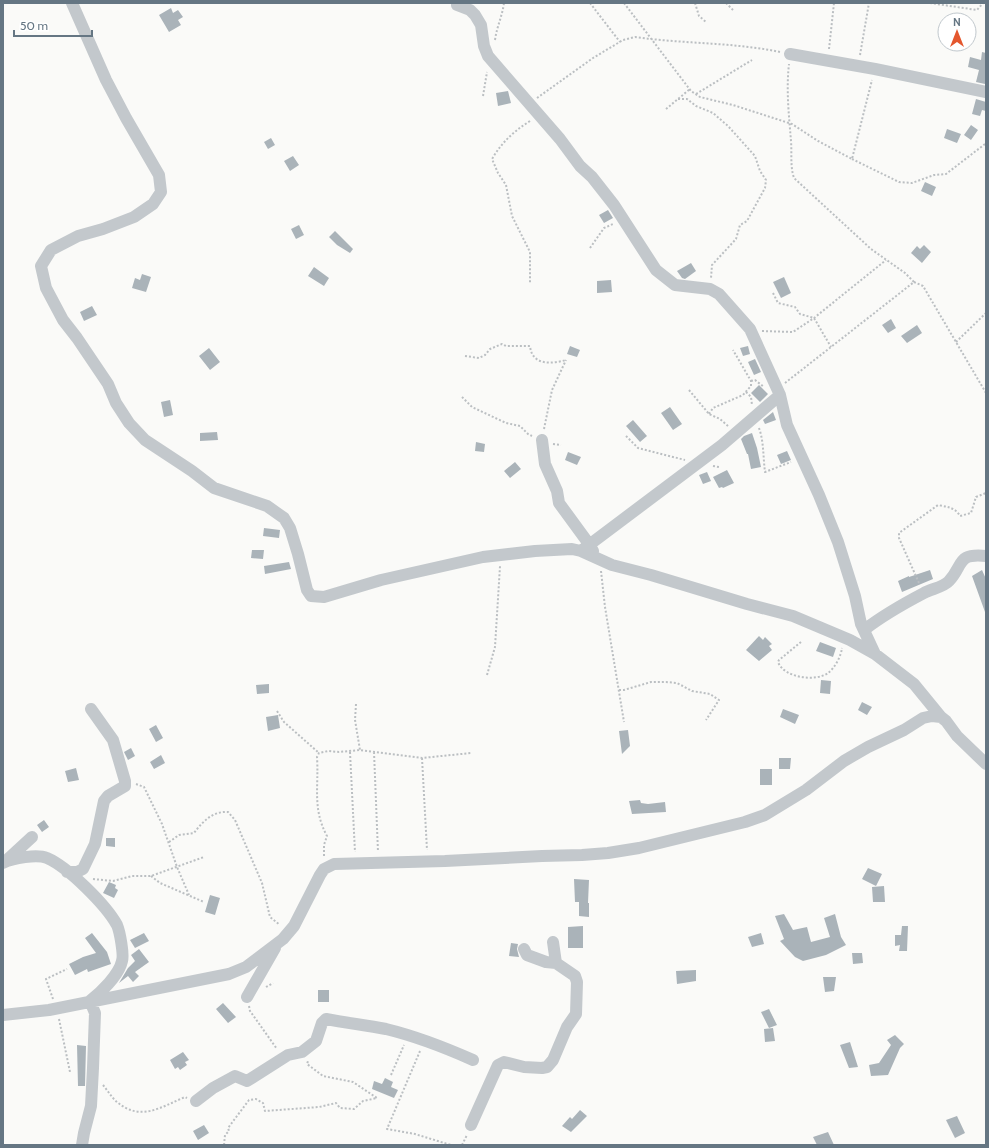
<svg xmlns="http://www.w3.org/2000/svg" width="989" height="1148" font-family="Cabin,sans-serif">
	<rect width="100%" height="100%" fill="#fafaf8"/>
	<path fill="#aab3b9" d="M171,8L173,13L178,10L183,17L178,20L181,25L169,32L159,15Z
		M982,52L986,53L985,84L976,82L979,70L968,67L970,57L981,60Z
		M508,91L511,103L498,106L496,93Z
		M976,99L986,102V111L982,110L980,116L972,114Z
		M971,125L978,130L971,140L964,135Z
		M947,129L961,134L957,143L944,138Z
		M271,138L275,145L268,149L264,142Z
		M293,156L299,165L290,171L284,161Z
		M925,182L936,187L932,196L921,191Z
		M608,210L613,218L604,223L599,215Z
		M299,225L304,235L296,239L291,229Z
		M335,231L353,249L350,253L337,245L329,237Z
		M924,245L931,252L922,263L911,253L917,246L920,249Z
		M691,263L696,271L685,279L682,278L677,271Z
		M314,267L329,278L324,286L308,276Z
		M142,274L151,277L146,292L132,288L135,278L140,280Z
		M784,277L791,293L781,298L773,282Z
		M611,280L612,292L597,293V281Z
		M92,306L97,315L84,321L80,312Z
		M891,319L896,328L888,333L882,325Z
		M917,325L922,333L907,343L901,336Z
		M570,346L580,350L577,357L567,354Z
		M748,346L750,354L743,356L740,348Z
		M209,348L220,362L210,370L199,356Z
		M755,359L761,372L754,375L748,362Z
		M759,385L768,394L760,402L751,393Z
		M170,400L173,415L164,417L161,402Z
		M670,407L682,424L673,430L661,413Z
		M773,412L776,420L765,424L763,420Z
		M633,420L647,436L640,442L626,426Z
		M217,432L218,440L200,441V433Z
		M752,433L757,448L761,467L751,469L748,454H747L741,439L744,436Z
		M476,442L485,444L484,452L475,451Z
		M787,451L791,460L781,464L777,455Z
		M568,452L581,457L577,465L565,460Z
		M515,462L521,469L510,478L504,471Z
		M727,470L734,483L723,488L722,487L719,488L713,477Z
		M707,472L711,481L703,484L699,475Z
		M264,528L280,530L279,538L263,536Z
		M252,550H264L263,559L251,558Z
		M289,562L291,569L265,574L264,566Z
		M930,570L933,579L902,592L898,581L909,576V577Z
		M982,570L986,579V612H985L972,576Z
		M759,636L763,640L765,637L772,644L769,646L772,650L759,661L746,650Z
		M820,642L836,648L833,657L816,651Z
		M821,680L831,681L830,694L820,693Z
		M269,684V693L257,694L256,685Z
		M862,702L872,707L867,715L858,710Z
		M783,709L799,715L795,724L780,717Z
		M278,715L280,728L268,731L266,717Z
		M156,725L163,738L156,742L149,729Z
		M628,730L630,746L622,754L619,731Z
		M131,748L135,756L128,760L124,752Z
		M161,755L165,763L154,769L150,762Z
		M779,758H791L790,769H779Z
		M76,768L79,780L68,782L65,771Z
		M760,769H772V785H760Z
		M640,800L641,803L648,804L665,802L666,812L632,814L629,801Z
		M44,820L49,827L42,832L37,825Z
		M106,838H115V847L106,846Z
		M868,868L882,874L876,886L862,879Z
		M574,879L589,880L588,903H589V917L579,916V902H575Z
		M109,882L116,885L115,888L118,890L114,898L103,893Z
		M884,886L885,902H873L872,887Z
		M210,895L220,898L215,915L205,912Z
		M784,914L793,930L807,927L811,942L830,937L824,918L835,914L841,937L846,945L826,955L803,961L795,957L780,941L784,939L775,916Z
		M583,926V948H568V927Z
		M902,926H908L907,951H899L900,945L895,946V935H901Z
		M92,933L107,952L111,964L88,972L87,969L75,975L69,964L83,957L96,953L85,938Z
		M144,933L149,941L135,948L130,940Z
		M761,933L764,944L752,947L748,937Z
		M511,943L518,944L517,949L519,957L509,956Z
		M139,949L149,962L135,972L139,976L133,982L128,976L119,983L128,968L135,961L131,955Z
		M852,953H862L863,963L853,964Z
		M696,970V981L677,984L676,971Z
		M823,977H836L834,991L825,992Z
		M318,990H329V1002H318Z
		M223,1003L236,1017L228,1023L216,1009Z
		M769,1009L777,1025L769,1028L761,1012Z
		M773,1028L775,1041L765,1042L764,1029Z
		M895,1035L904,1044L900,1048L888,1075L871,1076L869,1065L879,1063L891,1045L887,1040Z
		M850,1042L858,1067L849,1068L840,1045Z
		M77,1045L86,1046L85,1086H78Z
		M183,1052L189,1060L185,1062L187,1065L180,1070L178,1067L175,1069L170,1060Z
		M385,1078L393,1082L391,1087L398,1090L394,1098L372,1089L374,1081L382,1084Z
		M580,1110L587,1116L571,1132L562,1126L570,1117L572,1119Z
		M957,1116L965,1133L955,1138L946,1120Z
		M204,1125L209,1133L198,1140L193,1131Z
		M828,1132L834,1145H817L813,1137Z"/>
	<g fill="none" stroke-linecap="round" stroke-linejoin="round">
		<path stroke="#bbbfc2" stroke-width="2" stroke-dasharray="2 2" stroke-linecap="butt" d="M590,3L620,42
			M624,3L691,91L700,97L733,105L792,124L818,141L852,159L872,80
			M695,3L699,16L706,22
			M726,3L733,10
			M930,3L977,10L983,3
			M495,40C497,26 502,17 504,3
			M829,49L834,3
			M860,55L869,3
			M696,94L752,60
			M483,96L487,72
			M537,98L593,58L623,40L635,37C683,44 732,42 780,52
			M678,99H687L696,106L713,113L728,126L755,156L760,171L766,180L765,188L747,221L740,225L736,239L712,265L711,278
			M666,109L690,89
			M530,121C514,131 502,142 492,159L498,173L506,185L512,216L530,252V283
			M852,159L899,182L912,183L934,175L946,174L985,144
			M590,248L604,228L613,224
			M914,282L923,286L986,393
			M773,293L778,303L795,307L800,314L814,318L831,347
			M762,331L793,332L814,318L886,260
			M956,342L986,313
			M465,356L479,358L485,355L490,349L502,344L506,346H530C532,366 552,364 566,360
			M751,381L755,380L764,387
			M785,383L914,282L905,273L871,249L794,178C790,166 792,154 791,141C789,116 786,90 789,64
			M689,390L709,414L720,419L728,426
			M746,392L751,397L752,405
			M462,397L472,407L506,423L520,426L528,434L532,436
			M709,414L713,408L743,395L751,386V381L733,350
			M759,428C764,442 763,457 765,472L791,462
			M544,429L552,390L566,360
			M626,436L638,448L685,460
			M553,444L561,445
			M713,466L719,467
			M601,571L605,607L624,722
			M919,583L899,538V533L938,505C947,507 955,507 960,516L971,513L976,497L986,493
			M801,642L779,660L778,662C784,678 816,682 828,673C835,668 841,656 842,648
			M487,675L495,647L500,566
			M619,690H624L651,682H666L677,683L692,691L710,694L719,700L706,720
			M356,704L355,720L360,750
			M277,711L284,722L319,753
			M350,752L355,852
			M374,752L378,852
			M422,758L427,850
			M136,784L144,787L162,824L177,867L189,895
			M169,842L179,835L194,833C203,821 213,811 228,812L235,820L262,883L270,917L280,925
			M324,856V845L327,836C312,808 319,787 317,757L319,753L328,751L339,752L360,750L422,758L471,753
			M151,876L160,883L204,902
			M93,879L113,881L132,876H151L204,857
			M266,987L273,983
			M53,999L46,979L67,969
			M249,1006L250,1011L277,1049
			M59,1019L70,1072
			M420,1051L387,1129L415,1134L451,1145
			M391,1075L404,1045
			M103,1085C108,1091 112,1098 117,1102C141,1122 161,1107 185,1097L187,1098
			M224,1145L225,1135L229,1131L228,1128L249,1100L256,1099L263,1103L265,1111L319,1107L336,1103L340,1108L354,1109L363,1101L377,1098L353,1082L323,1076L307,1064L308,1061
			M462,1145L467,1135"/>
		<path stroke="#c3c8cc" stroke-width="12" d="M72,3L106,80L126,118L159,175L161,192L153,204L134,217L103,229L78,236L51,250L41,266L46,288L63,320L77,338L108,384L116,403L129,423L145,440L192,471L214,488L267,506L284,518L290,528L298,554L307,590L311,596L324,597L381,580L483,557L535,551L572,549L581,551L612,565L651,575L747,604L793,616L850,640L875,654L914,684L941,717
			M457,5L470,10L475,15L481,25L484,46L488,56L560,139L580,166L592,177L614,205L656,270L675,285L710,289L719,294L750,329L780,395L787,425L819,495L838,542L855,596L861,624L875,654
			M790,54L875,69L986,92
			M542,440L545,464L557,491L559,503L589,544L593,551
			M581,551L722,445L780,395
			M864,630C882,616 903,604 924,593C931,589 944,587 949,581C964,565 956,553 986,556
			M7,860L32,837
			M3,863C13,858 37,854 47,858C68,867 106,905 117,925C120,932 124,955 122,961C119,975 101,992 90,1001L95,1013L93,1068L91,1106L84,1133L82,1145
			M67,872H77L83,869L95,844L104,801L108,796L125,786V781L113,740L91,709
			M553,942L556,963
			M247,997L275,948
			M3,1015L49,1010L229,974L246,967L283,939L294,926L320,875L324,869L334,864L445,861L542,856L582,855L608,853L639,848L745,822L765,815L806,790L844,761L868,747L904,730L923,718L932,716L941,717L946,721L957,736L986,764
			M196,1101L213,1088L235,1076L247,1081L288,1055L302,1052L316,1041L322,1023L326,1019C346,1023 366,1025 386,1029C415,1036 446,1048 473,1060
			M471,1125L498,1065L504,1062L524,1067L542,1068L547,1067L553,1060L567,1027L576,1014L577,982L575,976L556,963L546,962L527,955L524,949"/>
	</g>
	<rect width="989" height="1148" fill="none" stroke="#657683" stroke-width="8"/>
	<g transform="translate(957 32)"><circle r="19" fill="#ffffff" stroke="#c1c8cd"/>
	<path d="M0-3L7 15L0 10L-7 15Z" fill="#e4572e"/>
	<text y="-6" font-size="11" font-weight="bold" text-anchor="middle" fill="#657683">N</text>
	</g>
	<path d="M14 30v6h78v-6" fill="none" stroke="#657683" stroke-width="2"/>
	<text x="20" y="30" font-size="12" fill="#657683" stroke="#ffffff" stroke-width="3" paint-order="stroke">50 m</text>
</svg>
